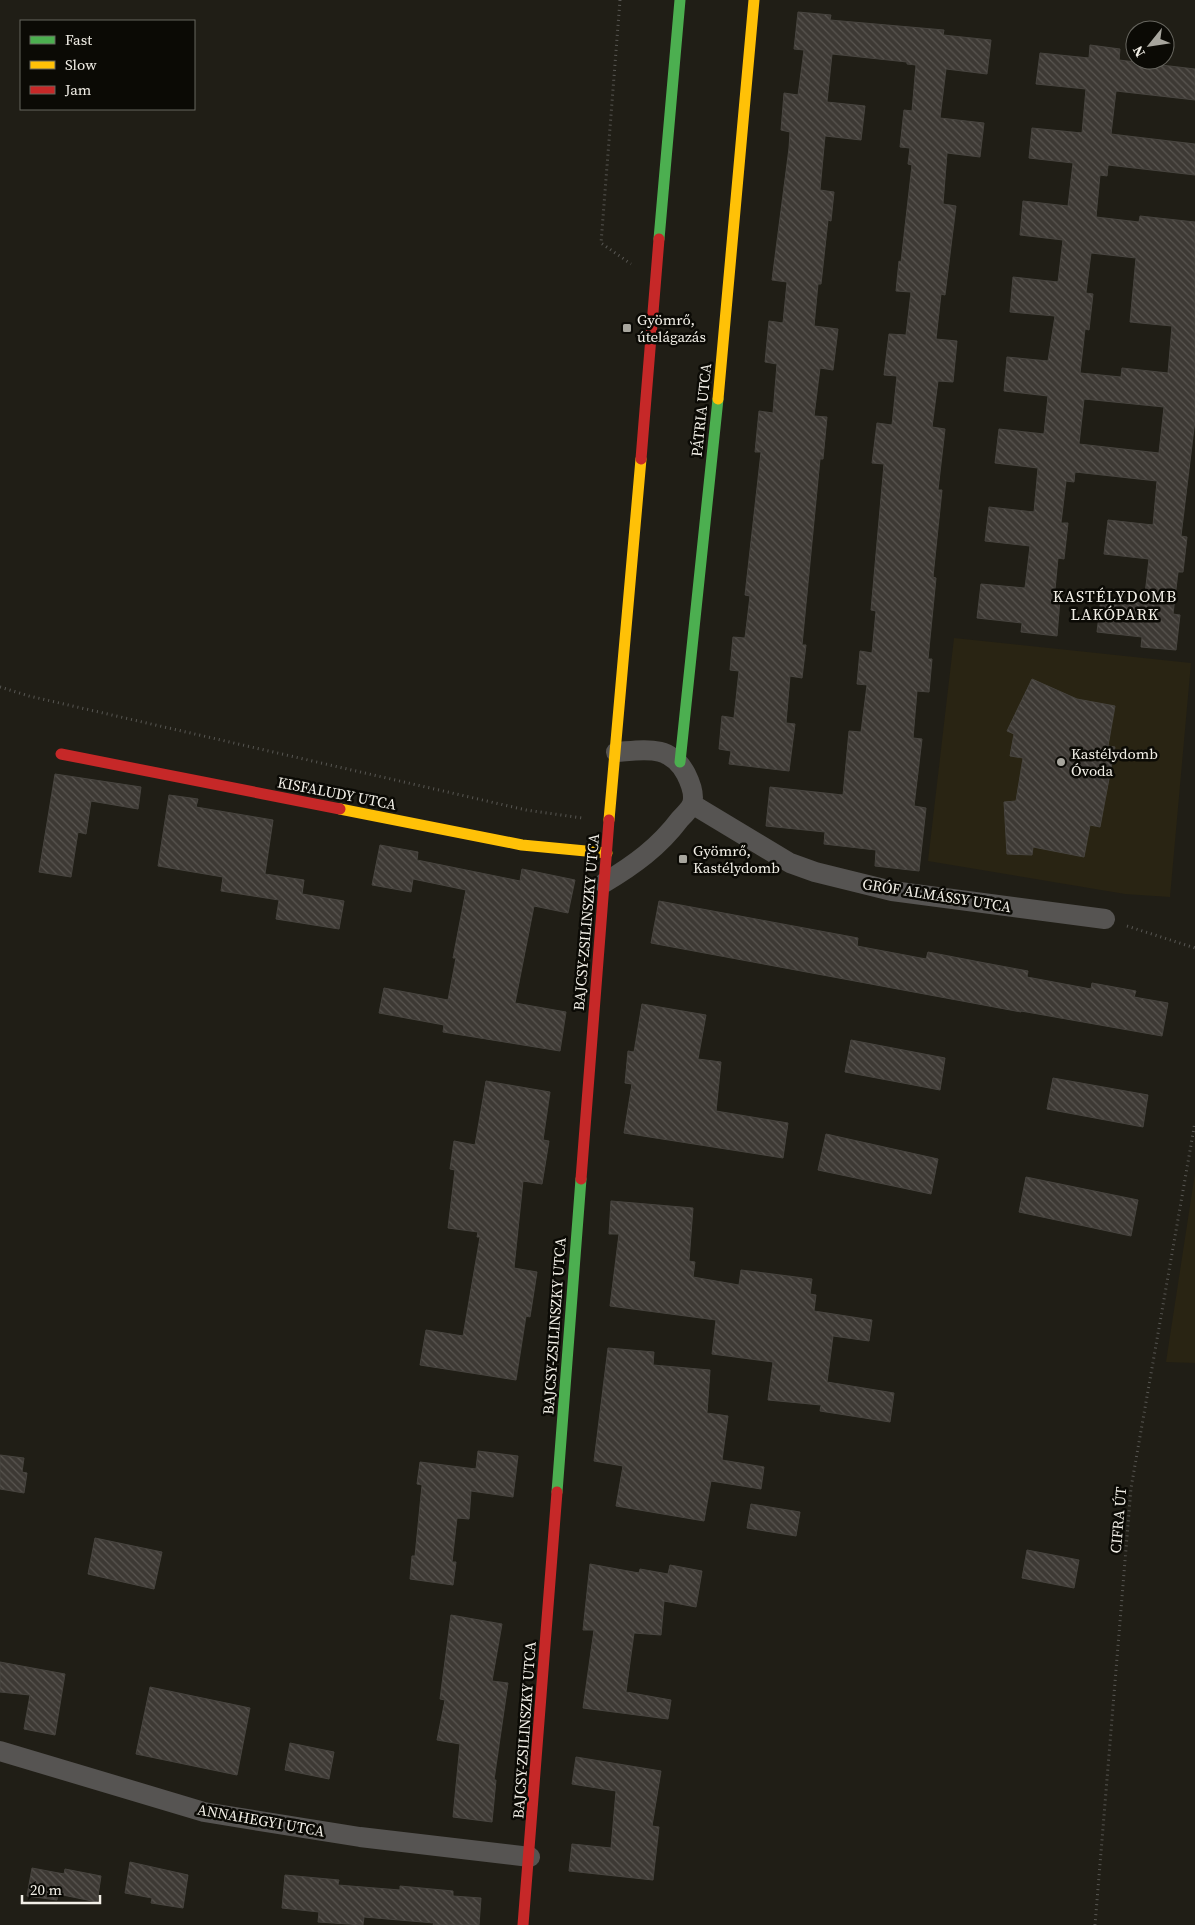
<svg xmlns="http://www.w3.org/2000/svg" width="1195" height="1925" font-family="'Source Serif 4',serif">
	<defs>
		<pattern id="building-back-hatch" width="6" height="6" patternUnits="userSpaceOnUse" patternTransform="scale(1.25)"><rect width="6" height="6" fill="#3d3934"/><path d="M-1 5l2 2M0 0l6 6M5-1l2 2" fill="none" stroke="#5a5651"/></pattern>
	</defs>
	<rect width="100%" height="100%" fill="#201e16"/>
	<path fill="#292413" d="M954,638L1191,663L1170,897L1125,894L928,861Z
		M1195,1173V1363L1166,1362Z"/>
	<path fill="url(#building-back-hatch)" stroke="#47443f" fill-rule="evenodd" d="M798,12L831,15L830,20L944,30L943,35L991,40L987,74L946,69L940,118L984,123L980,157L947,153L943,204L956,206L945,295L941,294L936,339L957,341L953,382L938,381L932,427L945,429L938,490H942L933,577L936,578L928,659H932L929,692L917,691L913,738L922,739L914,806L926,808L919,871L875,866L876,850L824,844L825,832L766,826L770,787L843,795L849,731L861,732L867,685L857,684L860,651L872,653L876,611L871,610L884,464L872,463L877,423L892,425L897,376L884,375L889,334L906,335L911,292L896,291L899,261L901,262L912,165L908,164L910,148L900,147L904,110L912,111L916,65L907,64V62L832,54L827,102L865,106L861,140L825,136L820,190L834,192L831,221L828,220L821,284H818L814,326L838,329L833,370L820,368L814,416L827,417L823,459H820L810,563L802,645H806L802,678L790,676L786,723L795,724L789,771L729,764L731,751L719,749L722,716L734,718L739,671L730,670L733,637L745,638L750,596L745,595L761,452H755L759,411L773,413L777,364L765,362L769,321L783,323L787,282L772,280L789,148L790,132L781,130L784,93L798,95L804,50L794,49Z
		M1090,45L1120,49L1119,60L1195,69V100L1116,91L1111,134L1195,144V175L1108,165L1107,176L1100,175L1096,217L1139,222L1140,216L1195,222V420L1181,536L1187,537L1183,572H1178L1173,614L1180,615L1176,650L1141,647L1142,637L1097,632L1101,598L1144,603L1149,559L1104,554L1108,520L1153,525L1157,481L1075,472L1074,482L1066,481L1061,523H1068L1064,559L1058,558L1054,600H1060L1057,636L1021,632L1022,623L977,618L981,584L1025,588L1030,546L985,541L989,507L1034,512L1038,468L995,463L999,429L1044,434L1048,396L1004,391L1007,357L1048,361L1055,316L1010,312L1013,277L1058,282L1063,240L1020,235L1023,201L1068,206L1073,163L1029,158L1032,128L1082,133L1086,89L1036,84L1040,53L1089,58ZM1091,253L1136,258L1130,322L1172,326L1168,373L1122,368L1121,377L1080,373L1085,329L1089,330L1093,294L1086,293ZM1084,399L1164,407L1159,453L1079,444Z
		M1032,679L1077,699L1115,706L1108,746L1115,747L1100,827L1090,825L1084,857L1033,847L1032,855L1007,854L1004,802L1016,801L1023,758L1010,756L1014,734L1007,731Z
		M55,774L141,787L138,809L91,801L86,834L78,832L71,877L39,872Z
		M169,795L198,799L196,807L273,820L265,874L304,880L302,894L344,901L339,929L276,919L279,900L221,891L223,877L158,866Z
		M380,845L418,852L417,860L520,881L522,869L575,880L568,913L534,906L515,1003L566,1012L560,1051L443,1032L444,1025L379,1013L384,988L448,1000L456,958H453L466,890L413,879L411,892L372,885Z
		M659,901L858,938L857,946L926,959L928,952L985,963L1028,971L1027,977L1091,989L1092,983L1136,991L1134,997L1168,1003L1162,1036L1021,1011V1012L651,943Z
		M642,1004L706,1015L698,1059L721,1062L716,1111L788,1123L783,1158L624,1133L632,1084L625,1083L628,1051L634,1052Z
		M851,1040L945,1058L940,1090L845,1072Z
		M1053,1078L1148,1095L1143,1127L1047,1109Z
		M486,1081L550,1092L543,1140L549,1141L542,1184L523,1181L514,1268L537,1272L530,1317L526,1316L516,1380L420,1365L426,1330L463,1336L480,1237H477L478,1232L448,1228L455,1170L450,1169L454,1141L475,1145Z
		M826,1134L938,1159L931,1194L818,1170Z
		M1026,1177L1138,1200L1131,1236L1019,1212Z
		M611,1201L693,1208L689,1261L695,1262L693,1277L739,1285L741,1270L812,1279L810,1294L816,1295L814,1311L872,1320L869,1341L833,1336L827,1382L894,1393L890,1422L820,1411L821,1405L768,1400L773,1362L712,1354L716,1320L610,1306L619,1234H609Z
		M608,1348L654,1352L653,1365L710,1370L707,1413L728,1416L722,1460L764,1467L761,1489L711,1481L704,1521L616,1506L623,1466L594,1461Z
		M478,1451L518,1456L513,1497L471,1491L469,1519L457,1518L452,1562H456L453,1585L410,1579L412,1556H415L422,1485L417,1484L420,1462L476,1469Z
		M0,1455L24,1458L22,1472L27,1473L24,1493L0,1489Z
		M751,1504L800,1512L796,1536L747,1528Z
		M95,1538L162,1552L154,1589L88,1574Z
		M1027,1550L1079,1560L1074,1588L1022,1578Z
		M590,1564L639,1573L640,1569L668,1574L670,1565L702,1571L696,1607L664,1601L661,1635L634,1633L626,1692L671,1700L668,1719L583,1708L594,1630H583Z
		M451,1615L502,1624L492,1681L508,1683L494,1780H496L492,1822L453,1817L460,1744L437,1740L445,1700L440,1699Z
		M0,1662L65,1674L55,1735L24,1729L30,1695L0,1692Z
		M150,1687L250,1708L237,1775L136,1754Z
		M290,1743L334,1752L329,1779L285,1770Z
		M576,1757L661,1771L652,1826L659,1827L653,1880L569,1871L572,1844L611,1848L616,1791L572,1784Z
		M130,1862L188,1875L183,1908L151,1903L152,1898L125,1893Z
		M32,1868L64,1874L65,1869L101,1876L97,1902L58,1894L57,1900L27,1896Z
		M285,1875L339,1880L338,1885L400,1890V1886L453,1891V1896L481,1898L479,1925H433L434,1923L364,1917L363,1925L318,1922L319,1912L282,1908Z"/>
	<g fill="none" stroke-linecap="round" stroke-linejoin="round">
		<path stroke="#585753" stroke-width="3" stroke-dasharray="1 4" stroke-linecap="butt" d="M620,0L601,243L631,264
			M0,687L29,696L526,810L582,818
			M1127,926L1195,948
			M1095,1925L1131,1488L1195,1122"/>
		<path stroke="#565452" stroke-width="20" d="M692,804L790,863L815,872L892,891L1105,919
			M604,883C634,865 659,847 680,819C684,815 690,809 692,804C695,795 690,782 686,774C670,744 645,750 616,752
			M0,1751L204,1812L360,1837L530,1857"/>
		<path stroke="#4caf50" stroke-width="11" d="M659,239L680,0
			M680,762L718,399
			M557,1492L581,1179"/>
		<path stroke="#ffc107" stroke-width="11" d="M718,399L754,0
			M340,809L522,845L607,853
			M609,820L641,459"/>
		<path stroke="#c62828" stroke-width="11" d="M641,459L659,239
			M61,754L340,809
			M581,1179L609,820
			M523,1925L557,1492"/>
	</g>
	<g fill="#a8a69e" stroke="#0b0a05" stroke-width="2">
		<rect x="622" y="323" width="10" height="10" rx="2.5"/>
		<circle cx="1061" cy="762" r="5"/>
		<rect x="678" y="854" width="10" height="10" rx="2.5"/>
	</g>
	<g text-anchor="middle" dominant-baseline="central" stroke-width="5" stroke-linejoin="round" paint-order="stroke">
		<g font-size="15" fill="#f2efe7" stroke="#0b0a05" text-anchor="start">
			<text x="637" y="319">Gyömrő,<tspan x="637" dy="17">útelágazás</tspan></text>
			<text x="1071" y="753">Kastélydomb<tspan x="1071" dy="17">Óvoda</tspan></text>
			<text x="693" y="850">Gyömrő,<tspan x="693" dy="17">Kastélydomb</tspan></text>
		</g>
		<g font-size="15" fill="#f2efe7" stroke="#0b0a05">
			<text transform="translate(701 410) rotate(-84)">PÁTRIA UTCA</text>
			<text transform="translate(337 793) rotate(11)">KISFALUDY UTCA</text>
			<text transform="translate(937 895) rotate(9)">GRÓF ALMÁSSY UTCA</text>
			<text transform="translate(586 922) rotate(-85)">BAJCSY-ZSILINSZKY UTCA</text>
			<text transform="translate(554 1326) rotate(-86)">BAJCSY-ZSILINSZKY UTCA</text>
			<text transform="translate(1118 1520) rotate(-85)">CIFRA ÚT</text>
			<text transform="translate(524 1730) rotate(-86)">BAJCSY-ZSILINSZKY UTCA</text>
			<text transform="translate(261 1820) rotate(10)">ANNAHEGYI UTCA</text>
		</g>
		<g font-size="16" letter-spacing="1" fill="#f2efe7" stroke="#0b0a05">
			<text x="1115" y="596">KASTÉLYDOMB<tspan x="1115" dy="18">LAKÓPARK</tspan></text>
		</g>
	</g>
	<rect x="20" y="20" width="175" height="90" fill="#0b0a05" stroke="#67665f"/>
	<rect x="30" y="36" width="25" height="8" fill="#4caf50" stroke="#67665f"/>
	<text x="65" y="45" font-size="15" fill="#f2efe7">Fast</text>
	<rect x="30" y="61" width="25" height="8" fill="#ffc107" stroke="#67665f"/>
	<text x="65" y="70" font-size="15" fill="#f2efe7">Slow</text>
	<rect x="30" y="86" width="25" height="8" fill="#c62828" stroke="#67665f"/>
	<text x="65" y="95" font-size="15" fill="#f2efe7">Jam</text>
	<g transform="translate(1150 45) rotate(240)"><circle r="24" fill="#0b0a05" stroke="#67665f"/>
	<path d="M0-4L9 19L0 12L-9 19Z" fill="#a8a69e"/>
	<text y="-8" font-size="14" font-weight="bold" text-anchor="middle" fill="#f2efe7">N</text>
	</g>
	<path d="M22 1895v8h78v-8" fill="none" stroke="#f2efe7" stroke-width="2.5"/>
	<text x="30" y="1895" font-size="15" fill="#f2efe7" stroke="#0b0a05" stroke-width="4" paint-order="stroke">20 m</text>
</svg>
